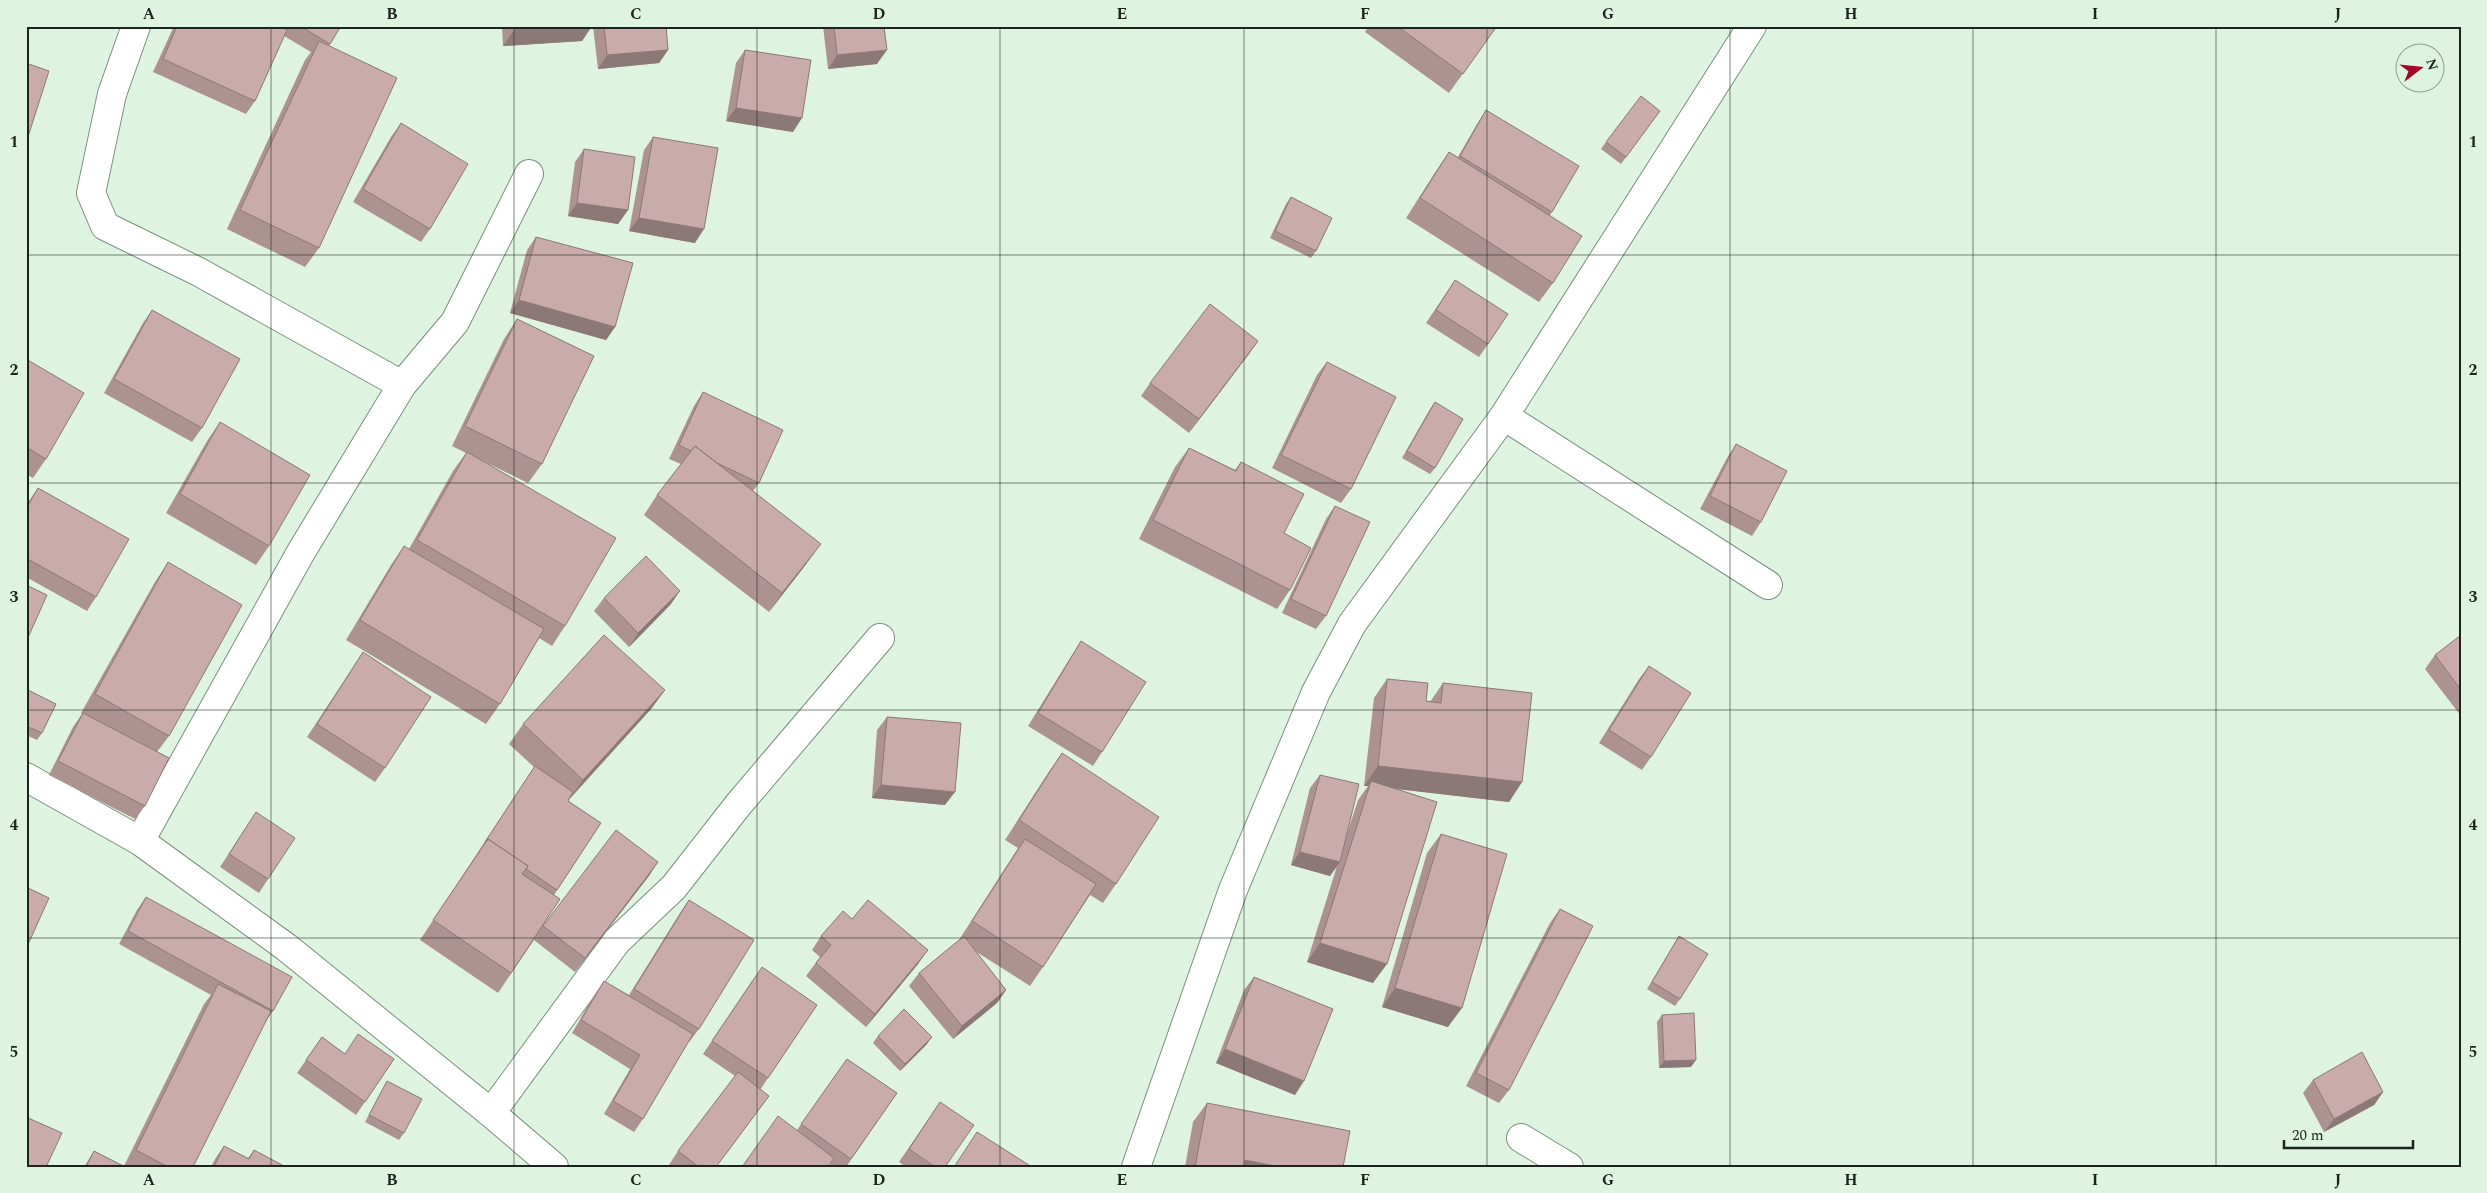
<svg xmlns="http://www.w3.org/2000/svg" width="2487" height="1193" font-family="Spectral,serif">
	<rect width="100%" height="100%" fill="#def4e1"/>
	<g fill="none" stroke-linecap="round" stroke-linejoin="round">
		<defs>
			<path id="minor" d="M136,26L112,94L91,193L105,226L199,272L402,385
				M1504,416L1768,585
				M140,841L301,552L402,385L455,322L529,174
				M491,1113L617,941L674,887L738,805L880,638
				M1521,1138L1569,1167
				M1136,1167L1233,890L1316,692L1352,624L1504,416L1752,26"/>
			<path id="tertiary" d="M26,777L140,841L286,947L491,1113L554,1167"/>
		</defs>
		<use href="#minor" stroke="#7a8e7d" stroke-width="30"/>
		<use href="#tertiary" stroke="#7a8e7d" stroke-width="30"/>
		<use href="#minor" stroke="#fff" stroke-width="28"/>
		<use href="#tertiary" stroke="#fff" stroke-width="28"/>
	</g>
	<path fill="#ac9392" d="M174,26H341L329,46L319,248L305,267L227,229L305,60L311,52L284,36L255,101L246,114L153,72Z
		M502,26H592L582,41L503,46Z
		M593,26H666L668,50L659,63L598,69Z
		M823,26H884L877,64L828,69Z
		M1369,26H1497L1449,93L1365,32Z
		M745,50L793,132L726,121L736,63Z
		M1486,110L1552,212L1550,215L1553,283L1539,302L1406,218L1436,171L1449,152L1458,157L1477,124Z
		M1660,111L1621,164L1601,149L1606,142Z
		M401,123L430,229L421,242L353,202L391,137Z
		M653,137L695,243L629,231L644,150Z
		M584,149L628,210L618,224L568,216L575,162Z
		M1291,197L1316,251L1311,258L1270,238L1286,204Z
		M536,237L615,327L606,340L510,313L527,250Z
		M1455,280L1488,344L1479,357L1426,323Z
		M152,310L202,428L192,442L104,393L143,323Z
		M517,319L542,464L528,483L479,459L565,626L552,646L539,638L500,704L486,724L346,640L391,565L404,546L409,549L453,471L466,453L452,446L504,339Z
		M1258,341L1189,433L1141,396L1150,383Z
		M26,359L46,459L33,478L26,474Z
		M1327,362L1351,489L1341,503L1272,468L1317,375Z
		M703,392L759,483L753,491L807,563L769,612L644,515L657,495L681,464L669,459L694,406Z
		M1435,402V468L1430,474L1402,458L1430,409Z
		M220,422L269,546L256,565L166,513L207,441Z
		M1736,444L1761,522L1752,536L1700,509L1727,458Z
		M1189,448L1235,470L1241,462L1284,533L1290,590L1277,609L1139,539L1175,467Z
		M38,488L96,597L87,611L26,577V505Z
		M1335,506L1326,616L1316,629L1282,613L1326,519Z
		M168,562L169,736L157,752L145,806L135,819L49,775L73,727L82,714L81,713L155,582Z
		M604,598L671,604L629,647L594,611Z
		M2461,635V716L2425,669L2435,655Z
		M1081,641L1102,752L1093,766L1028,726L1072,655Z
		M363,652L385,768L375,782L307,737Z
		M1649,666L1651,757L1642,770L1599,743L1639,679Z
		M1387,679L1426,701L1430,702L1443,683L1522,782L1509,802L1399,789L1373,983L1307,962L1337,866L1330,876L1291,865L1310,788L1320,775L1344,843L1358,800L1368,786H1364L1374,698Z
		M26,689L42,733L37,740L26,735Z
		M665,690L651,709L568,801L601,823L554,895L543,926L658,862L575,972L534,940L498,993L420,940L534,767L509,744L523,724Z
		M887,717L945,805L872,798L877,730Z
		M1062,753L1116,884L1103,903L1090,895L1043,967L1030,986L975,951L1006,990L997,1003L953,1039L909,986L919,973L959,940L1018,848L1005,840L1048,773Z
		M256,812L268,879L259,893L220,867Z
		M1441,834L1448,1027L1382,1007L1427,853Z
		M146,897L273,1011L264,1024L193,1167H84L94,1151L124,1166L204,1004L211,995L119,944L137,910Z
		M689,900L699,1029L689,1042H688L643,1119L634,1132L604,1114L630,1069L572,1033L595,994L604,981L629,995L680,913Z
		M1560,909L1509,1090L1499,1103L1466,1086L1550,923Z
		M852,919L918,964L866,1027L806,976L820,957L812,950L821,936Z
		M1679,936L1680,999L1675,1006L1647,989Z
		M1254,977L1295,1095L1216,1063L1244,990Z
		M752,981L817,1005L760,1090L769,1096L716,1167H672L669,1165L678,1151L735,1076L703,1054Z
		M1662,1015L1691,1067L1659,1068L1657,1022Z
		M878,1036L927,1044L900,1071L873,1043Z
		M322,1037L345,1054L394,1059L356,1115L297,1073Z
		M847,1059L897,1093L846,1167H833L830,1164L797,1130Z
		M2313,1080L2383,1092L2374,1105L2324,1132L2303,1093Z
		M387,1081L404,1133L399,1140L365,1122L383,1088Z
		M940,1102L945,1167H906L899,1162Z
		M1207,1103L1343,1167H1185L1193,1122Z
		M224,1146L248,1158L254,1150L286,1167H211L215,1159Z"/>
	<path fill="#8c7877" d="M517,26H592L582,41L503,46Z
		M668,50L659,63L598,69L607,55Z
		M887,50L877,64L828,69L837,55Z
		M736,108L802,118L793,132L726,121Z
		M577,203L628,210L618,224L568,216Z
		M639,218L704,229L695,243L629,231Z
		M519,300L615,327L606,340L510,313Z
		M1258,341L1249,354L1189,433L1199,419Z
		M821,544L807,563L769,612L782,593Z
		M680,591L671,604L629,647L638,633Z
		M665,690L651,709L569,799L583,780Z
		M1378,766L1522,782L1509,802L1370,786L1371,781L1368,786H1364Z
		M881,785L955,792L945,805L872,798Z
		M1300,852L1340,862L1330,876L1291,865Z
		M658,862L649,876L575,972L585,958Z
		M1320,943L1387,964L1373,983L1307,962Z
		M928,950L918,964L866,1027L875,1014Z
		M1395,988L1462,1008L1448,1027L1382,1007Z
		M1006,990L997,1003L953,1039L962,1026Z
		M932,1037L927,1044L900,1071L905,1064Z
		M1225,1049L1304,1081L1295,1095L1216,1063Z
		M1696,1060L1691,1067L1659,1068L1664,1061Z
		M2383,1092L2374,1105L2324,1132L2334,1119Z
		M1245,1160L1280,1167H1241Z"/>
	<path fill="#c8abaa" stroke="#8c7877" d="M177,26H279L287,30L255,101L163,59Z
		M300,26H341L330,44Z
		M604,26H666L668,50L607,55Z
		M834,26H884L887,50L837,55Z
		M1397,26H1497L1463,74Z
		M319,41L397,78L319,248L240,210Z
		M745,50L811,60L802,118L736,108Z
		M26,63L49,71L26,143Z
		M1641,96L1660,111L1626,157L1606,142Z
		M1486,110L1579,166L1552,212L1460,156Z
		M401,123L468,164L430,229L363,189Z
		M653,137L718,148L704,229L639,218Z
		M584,149L635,157L628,210L577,203Z
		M1449,152L1582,236L1553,283L1420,198Z
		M1291,197L1332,218L1316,251L1275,231Z
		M536,237L633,263L615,327L519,300Z
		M1455,280L1508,314L1488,344L1436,310Z
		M1210,304L1258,341L1199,419L1150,383Z
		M152,310L240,359L202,428L114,379Z
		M517,319L594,356L542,464L465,426Z
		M26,359L84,393L46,459L26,447Z
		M1327,362L1396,397L1351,489L1281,455Z
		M703,392L783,430L759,483L717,463L695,446L691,451L679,445Z
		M1435,402L1463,419L1435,468L1407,451Z
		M220,422L310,475L269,546L180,494Z
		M1736,444L1787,471L1761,522L1710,496Z
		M695,446L821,544L782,593L657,495Z
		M1189,448L1236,471L1241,462L1304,494L1284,533L1311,548L1290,590L1153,520Z
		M467,452L616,538L565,626L417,540Z
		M38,488L129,539L96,597L26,558V509Z
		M1335,506L1370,522L1326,616L1291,599Z
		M404,546L544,629L500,704L360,620Z
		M646,556L680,591L638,633L604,598Z
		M168,562L242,605L169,736L95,694Z
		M26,585L47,595L26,642Z
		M604,635L665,690L583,780L523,724Z
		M2461,635V690L2435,655Z
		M1081,641L1146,682L1102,752L1038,713Z
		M363,652L431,697L385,768L317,724Z
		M1649,666L1691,693L1651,757L1609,730Z
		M1387,679L1428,683L1426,701L1441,703L1443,683L1532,693L1522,782L1378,766Z
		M26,689L56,704L42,733L26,726Z
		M83,713L169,758L145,806L58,761Z
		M887,717L961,723L955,792L881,785Z
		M1062,753L1159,817L1116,884L1019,820Z
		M535,766L573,792L568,801L601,823L557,890L526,869L528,866L488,839L486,842H485Z
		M1320,775L1359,784L1340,862L1300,852Z
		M1371,781L1437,802L1387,964L1320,943Z
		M256,812L295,838L268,879L229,854Z
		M616,830L658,862L585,958L543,926Z
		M1441,834L1507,854L1462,1008L1395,988Z
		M488,839L528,866L522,874L560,899L511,973L433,920Z
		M1025,839L1096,884L1043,967L972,921Z
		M26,887L49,898L26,949Z
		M146,897L292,977L273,1011L128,931Z
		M689,900L754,940L699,1029L634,989Z
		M868,900L928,950L875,1014L816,963L831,945L821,936L843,911L852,919Z
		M1560,909L1593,926L1509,1090L1476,1073Z
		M964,936L1006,990L962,1026L919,973Z
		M1679,936L1708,954L1680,999L1652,982Z
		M762,967L817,1005L768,1078L712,1041Z
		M1254,977L1333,1009L1304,1081L1225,1049Z
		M604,981L693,1034L643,1119L613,1101L640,1055L581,1020Z
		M218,984L271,1011L193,1167H168L136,1150Z
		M904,1009L932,1037L905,1064L878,1036Z
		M1694,1013L1696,1060L1664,1061L1662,1015Z
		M358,1034L394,1059L365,1102L306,1060L322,1037L345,1054Z
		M2362,1052L2383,1092L2334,1119L2313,1080Z
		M847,1059L897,1093L851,1159L801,1124Z
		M738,1072L769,1096L716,1167H699L678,1151Z
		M387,1081L422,1099L404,1133L369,1115Z
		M940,1102L974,1125L945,1167H935L909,1149Z
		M1207,1103L1350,1131L1343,1167H1280L1245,1160L1244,1167H1195Z
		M778,1116L834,1158L828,1167H742Z
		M26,1117L62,1133L46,1167H26Z
		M977,1132L1032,1167H954Z
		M224,1146L249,1159L254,1150L286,1167H214Z
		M94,1151L125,1167H86Z"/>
	<path fill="none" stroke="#1b231c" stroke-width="1" stroke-opacity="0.55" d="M271,26V1167M514,26V1167M757,26V1167M1000,26V1167M1244,26V1167M1487,26V1167M1730,26V1167M1973,26V1167M2216,26V1167M26,255H2461M26,483H2461M26,710H2461M26,938H2461"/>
	<rect width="2487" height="1193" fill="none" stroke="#def4e1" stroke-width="55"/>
	<g transform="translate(2420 68) rotate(74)"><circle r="24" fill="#def4e1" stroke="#90a092"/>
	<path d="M0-4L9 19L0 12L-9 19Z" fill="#a30526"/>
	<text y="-8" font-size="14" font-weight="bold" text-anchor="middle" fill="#1b231c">N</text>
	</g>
	<path d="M2284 1140v8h129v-8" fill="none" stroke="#1b231c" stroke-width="2.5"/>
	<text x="2292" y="1140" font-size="15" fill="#1b231c" stroke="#def4e1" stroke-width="4" paint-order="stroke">20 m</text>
	<rect x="28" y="28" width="2432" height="1138" fill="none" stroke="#1b231c" stroke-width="2"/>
	<g font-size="16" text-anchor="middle" font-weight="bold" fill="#1b231c">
		<text x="149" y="19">A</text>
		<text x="392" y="19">B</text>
		<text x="636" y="19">C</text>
		<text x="879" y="19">D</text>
		<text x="1122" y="19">E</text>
		<text x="1365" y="19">F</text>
		<text x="1608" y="19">G</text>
		<text x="1851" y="19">H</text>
		<text x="2095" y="19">I</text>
		<text x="2338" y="19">J</text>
		<text x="14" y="147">1</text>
		<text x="2473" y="147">1</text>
		<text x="14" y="375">2</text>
		<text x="2473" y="375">2</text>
		<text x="14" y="602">3</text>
		<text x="2473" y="602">3</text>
		<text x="14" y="830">4</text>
		<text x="2473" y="830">4</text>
		<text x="14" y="1057">5</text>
		<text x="2473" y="1057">5</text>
		<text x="149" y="1185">A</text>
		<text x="392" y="1185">B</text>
		<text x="636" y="1185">C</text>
		<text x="879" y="1185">D</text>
		<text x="1122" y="1185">E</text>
		<text x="1365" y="1185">F</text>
		<text x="1608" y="1185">G</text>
		<text x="1851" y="1185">H</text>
		<text x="2095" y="1185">I</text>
		<text x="2338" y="1185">J</text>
	</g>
</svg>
